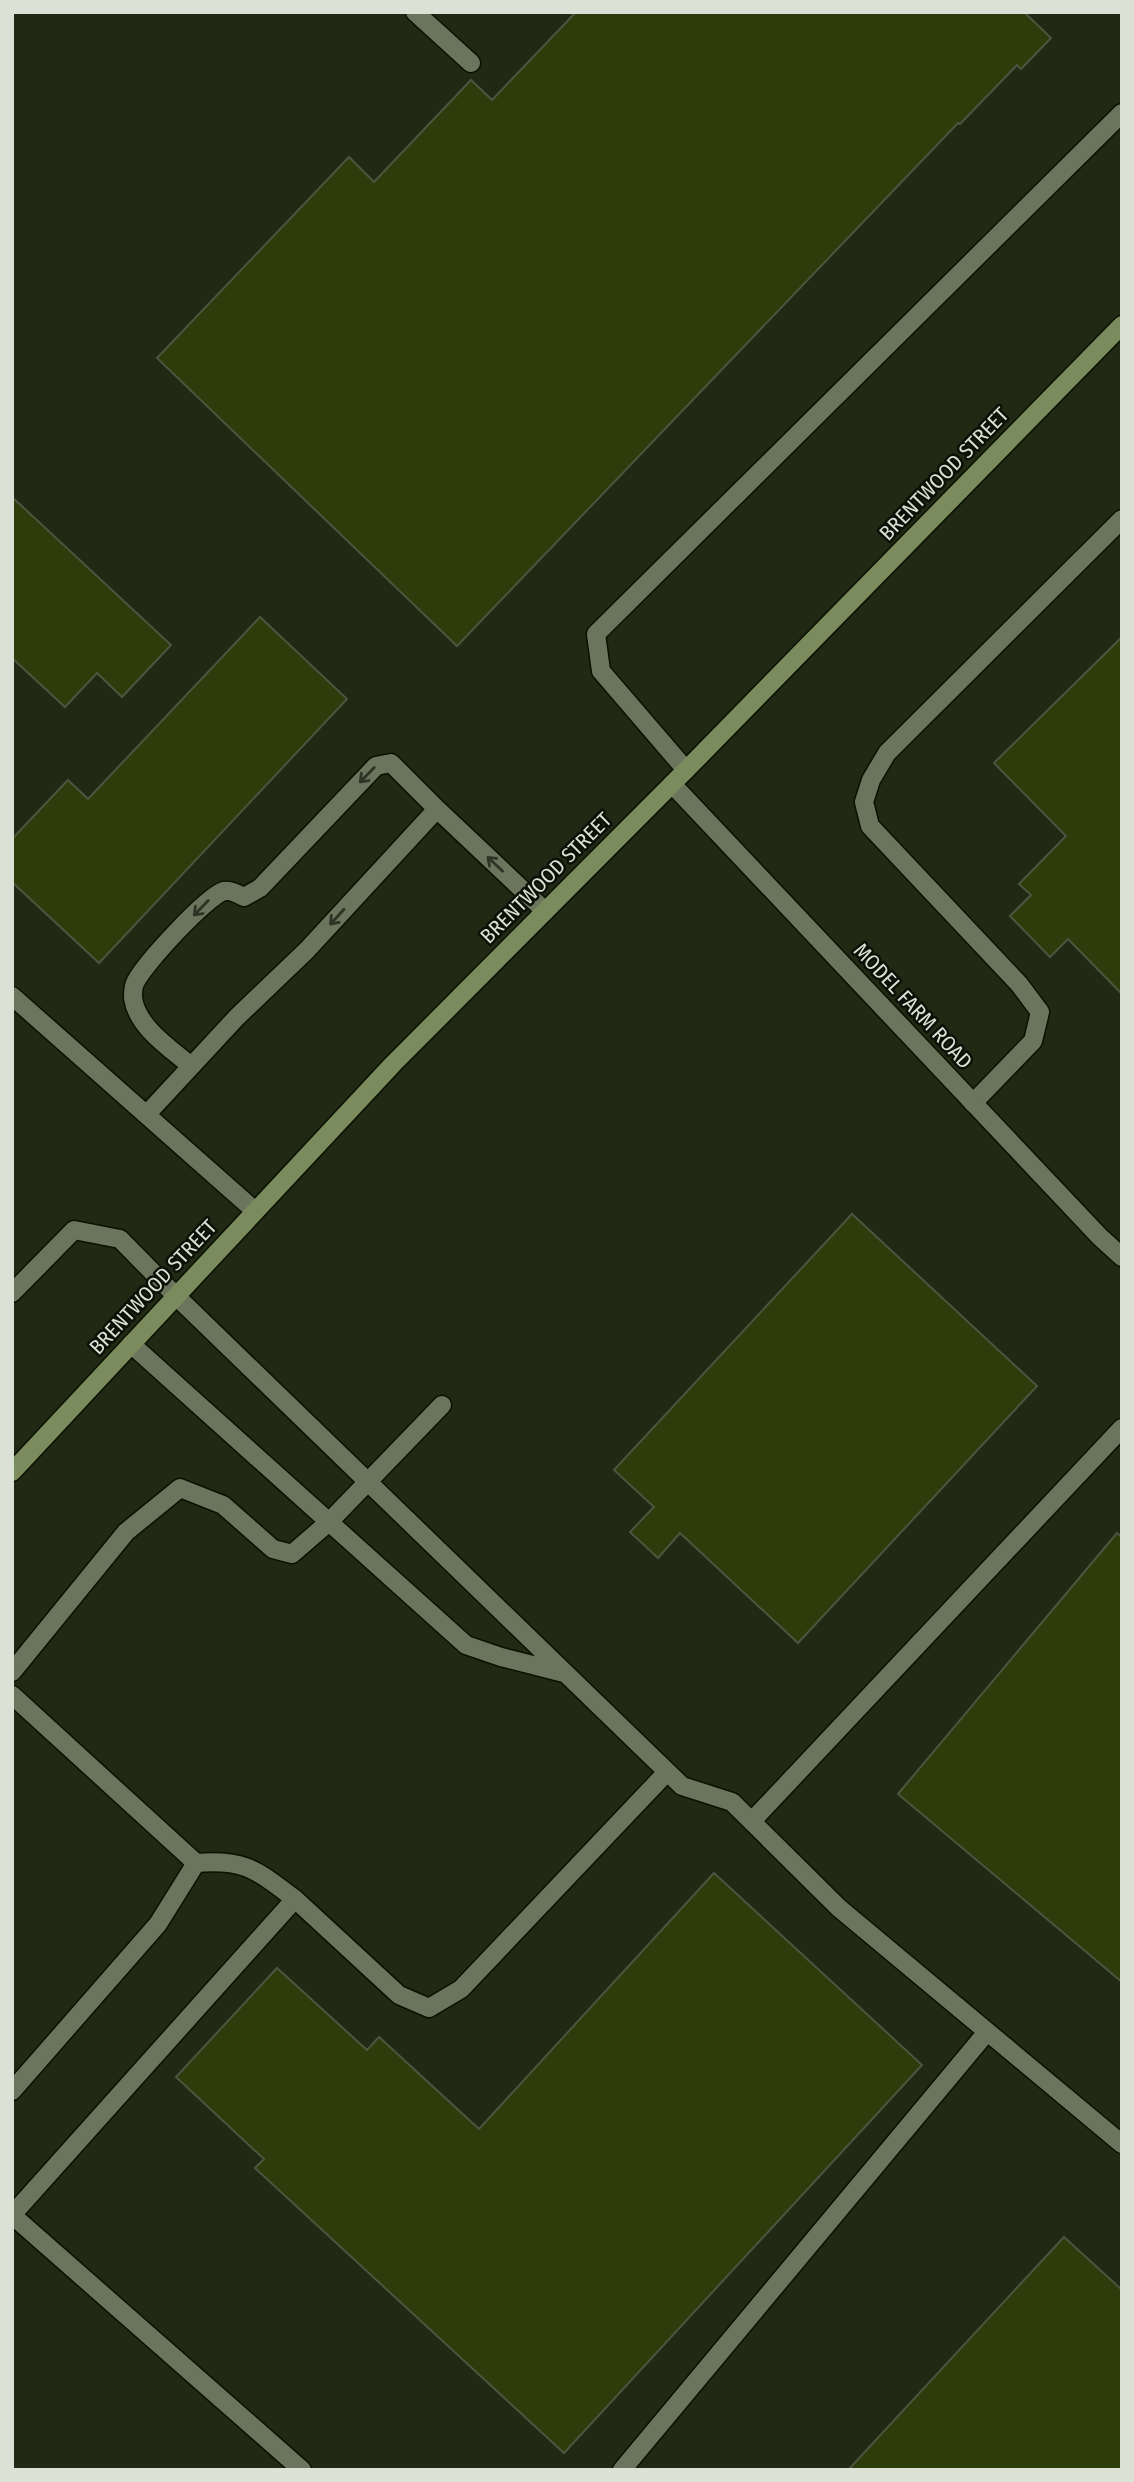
<svg xmlns="http://www.w3.org/2000/svg" width="1134" height="2482" font-family="'Fira Sans Condensed',sans-serif">
	<rect width="100%" height="100%" fill="#212914"/>
	<path fill="#2c3c0b" stroke="#4c553f" stroke-width="2" d="M576,12H1024L1051,38L1021,69L1017,65L960,124L958,123L457,646L157,358L349,157L374,182L471,80L492,100Z
		M12,497L171,645L122,697L97,673L65,707L12,658Z
		M260,617L347,699L99,963L12,882V839L68,780L88,799Z
		M1122,637V994L1068,939L1050,957L1010,916L1031,895L1019,884L1066,836L994,763Z
		M852,1214L1037,1386L798,1643L680,1533L658,1558L630,1532L654,1507L614,1470Z
		M1117,1533L1122,1537V1982L898,1794Z
		M714,1873L922,2065L564,2453L255,2168L264,2159L176,2077L277,1968L367,2050L379,2037L479,2129Z
		M1064,2237L1122,2290V2470H848Z"/>
	<g fill="none" stroke-linecap="round" stroke-linejoin="round">
		<defs>
			<path id="service" d="M415,12L471,63
				M686,770L601,671L596,634L1122,113
				M12,996L255,1211
				M191,1066C170,1048 137,1027 133,998C133,994 133,987 135,983C143,965 207,896 224,891C231,890 238,894 244,897L260,888L376,766L391,763L437,809
				M973,1103L1033,1041L1040,1012L1019,984L870,826L864,802L871,780L887,753L1122,519
				M147,1114L237,1017L307,950L437,809L545,911
				M12,1293L74,1230L120,1239L176,1296L682,1786L732,1802L839,1908L1122,2144
				M131,1344L466,1645L501,1657L564,1673
				M12,1672L126,1532L180,1488L223,1505L273,1549L292,1554L329,1522L442,1405
				M12,1695L196,1863C246,1859 256,1870 295,1899
				M752,1821L1122,1428
				M12,2091L158,1924L196,1863
				M12,2215L295,1899L399,1995L429,2008L461,1989L667,1772
				M12,2215L302,2470
				M622,2470L987,2032"/>
			<path id="minor" d="M672,784L1100,1237L1122,1257"/>
			<path id="secondary" d="M12,1472L393,1064L686,770L1122,325"/>
		</defs>
		<use href="#service" stroke="#0a1101" stroke-width="21"/>
		<use href="#minor" stroke="#0a1101" stroke-width="21"/>
		<use href="#secondary" stroke="#0a1101" stroke-width="21"/>
		<use href="#service" stroke="#6b755e" stroke-width="18"/>
		<use href="#minor" stroke="#6b755e" stroke-width="18"/>
		<use href="#secondary" stroke="#7a8c5d" stroke-width="18"/>
	</g>
	<defs><path id="oneway-shaft" d="M-6 0H5M1.5-3L5.5 0L1.5 3" fill="none" stroke-width="1.6" stroke-linecap="round" stroke-linejoin="round" transform="scale(1.75)"/></defs>
	<g stroke="#2d3325">
		<use href="#oneway-shaft" transform="translate(367 775) rotate(134)"/>
		<use href="#oneway-shaft" transform="translate(495 864) rotate(-137)"/>
		<use href="#oneway-shaft" transform="translate(201 908) rotate(134)"/>
		<use href="#oneway-shaft" transform="translate(337 917) rotate(132)"/>
	</g>
	<g text-anchor="middle" dominant-baseline="central" stroke-width="5" stroke-linejoin="round" paint-order="stroke">
		<g font-size="21" fill="#dbe1d4" stroke="#0c1007">
			<text transform="translate(944 474) rotate(-46)">BRENTWOOD STREET</text>
			<text transform="translate(546 878) rotate(-45)">BRENTWOOD STREET</text>
			<text transform="translate(913 1006) rotate(47)">MODEL FARM ROAD</text>
			<text transform="translate(153 1287) rotate(-47)">BRENTWOOD STREET</text>
		</g>
	</g>
	<rect width="1134" height="2482" fill="none" stroke="#dbe1d4" stroke-width="28"/>
</svg>
